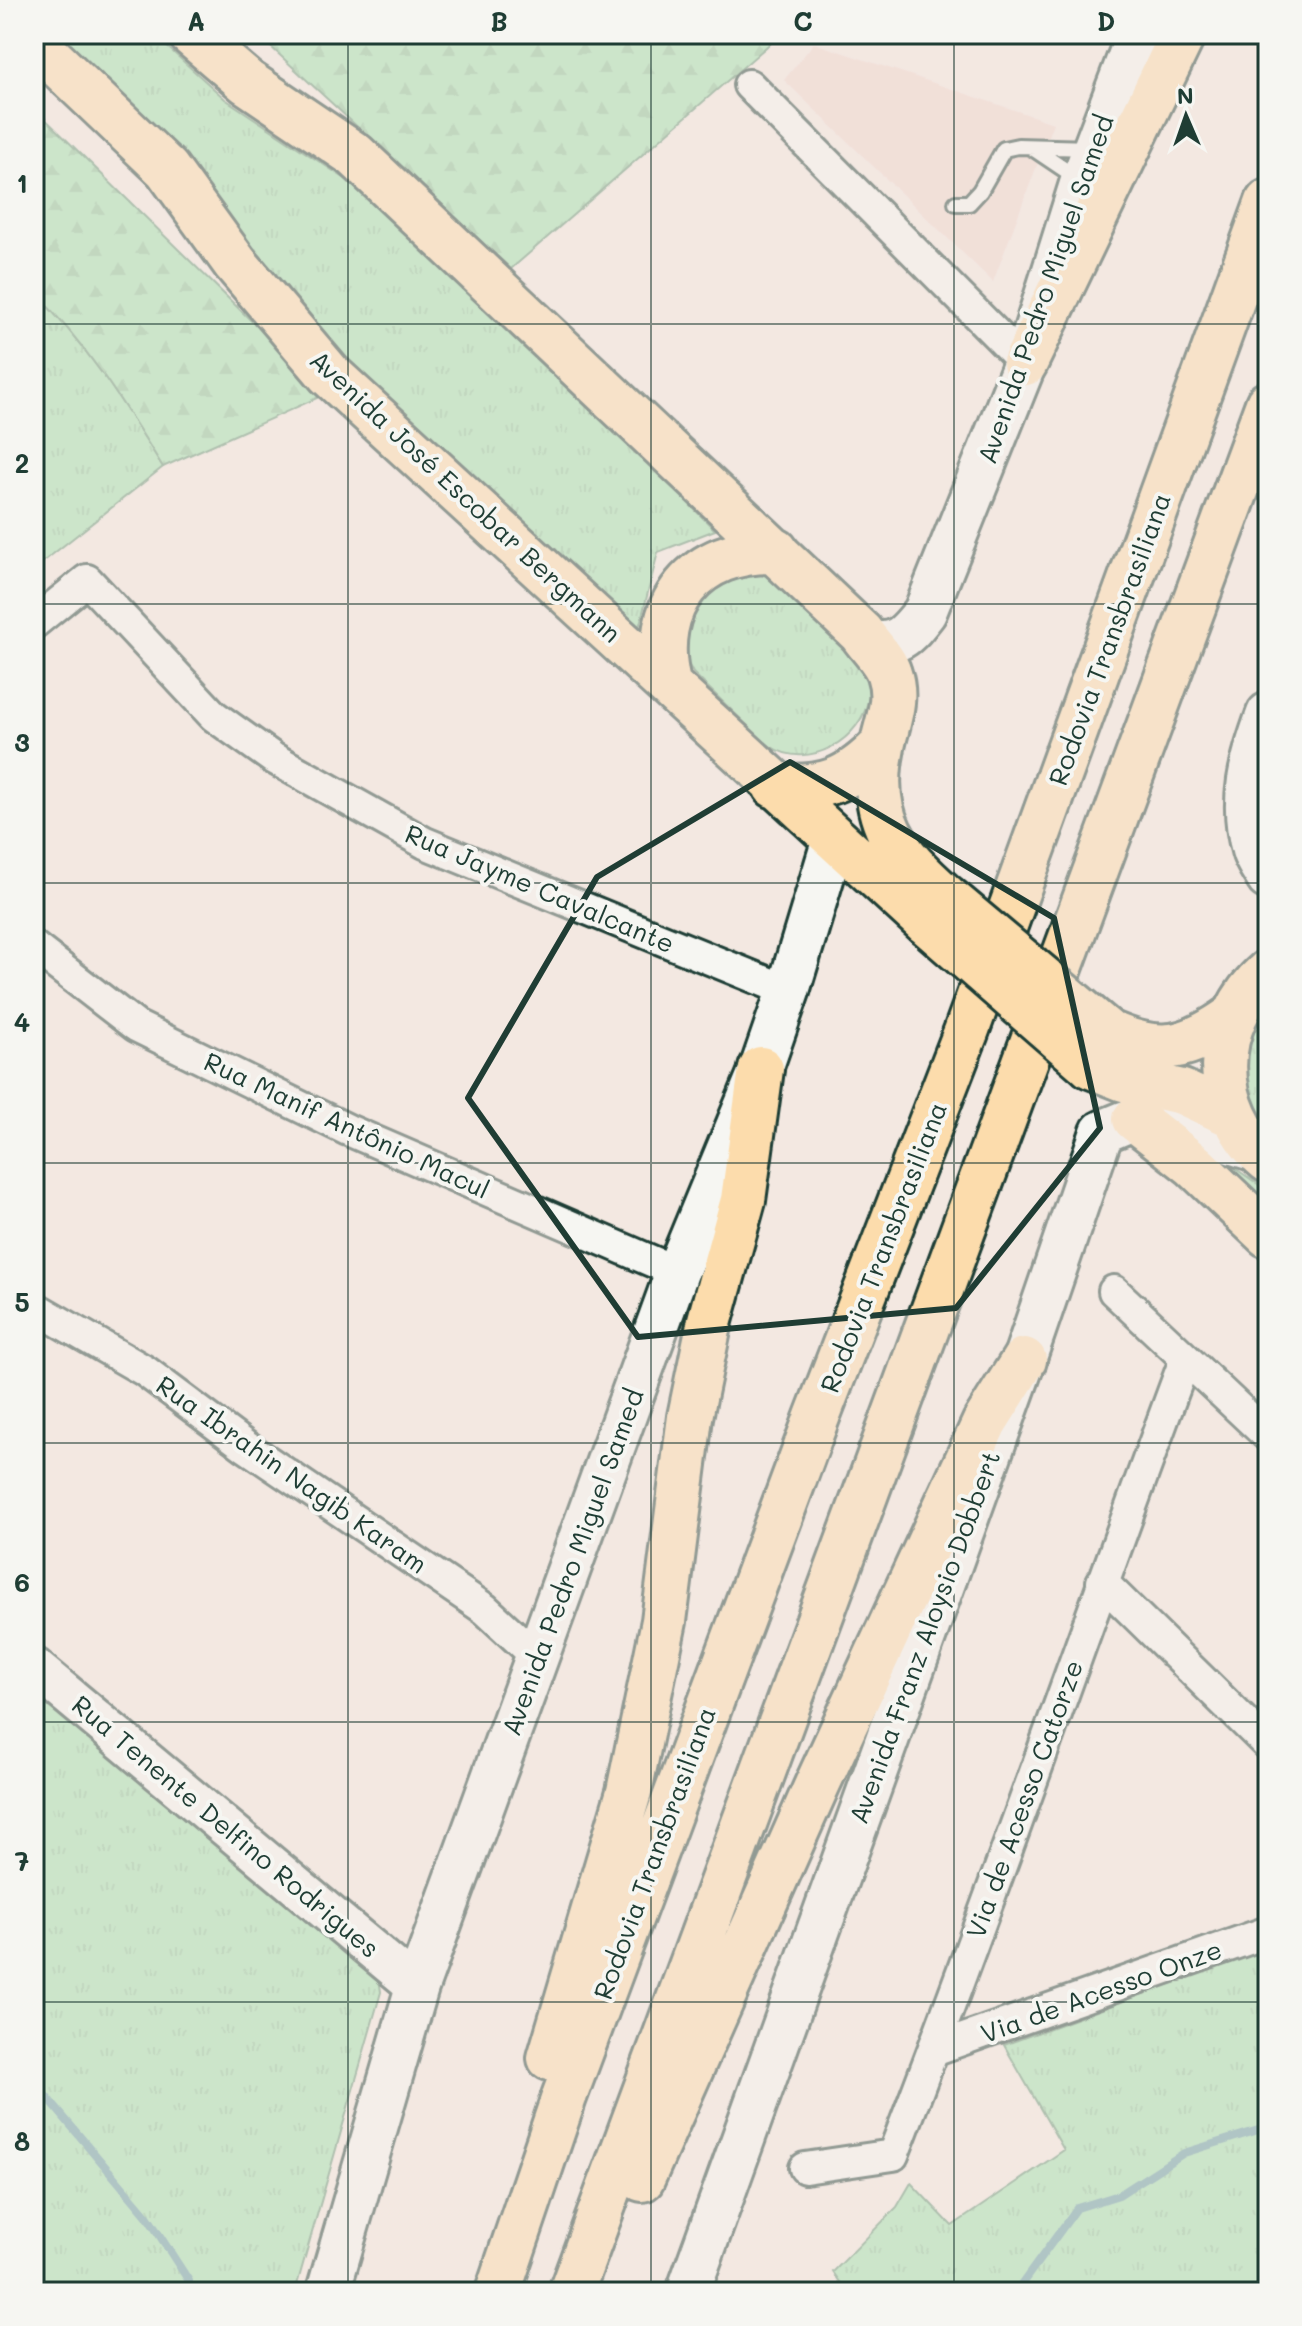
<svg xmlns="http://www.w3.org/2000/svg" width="1302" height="2326" font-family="Mali,sans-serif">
	<defs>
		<pattern id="grass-tufts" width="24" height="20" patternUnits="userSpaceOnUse" patternTransform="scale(2)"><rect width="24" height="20" fill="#9ee2ae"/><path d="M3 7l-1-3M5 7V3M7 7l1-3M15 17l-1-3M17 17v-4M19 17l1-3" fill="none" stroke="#88c396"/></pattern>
		<pattern id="forest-firs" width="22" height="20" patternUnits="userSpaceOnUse" patternTransform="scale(2)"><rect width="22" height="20" fill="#9ee2ae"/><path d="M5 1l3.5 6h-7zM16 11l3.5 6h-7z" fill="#88c396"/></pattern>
	</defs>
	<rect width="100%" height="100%" fill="#f3e8e1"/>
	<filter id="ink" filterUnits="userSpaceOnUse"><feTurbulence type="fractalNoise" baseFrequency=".0125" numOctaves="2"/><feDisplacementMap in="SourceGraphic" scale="16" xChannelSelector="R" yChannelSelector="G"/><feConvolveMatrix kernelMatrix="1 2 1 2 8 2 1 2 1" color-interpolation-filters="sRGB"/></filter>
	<g filter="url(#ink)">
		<path fill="#f0d7cd" d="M814,43L1053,123L993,282L784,80Z"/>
		<path fill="url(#grass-tufts)" stroke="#5e9071" stroke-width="2" d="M50,34H153L225,99L350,182L465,281L715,530L658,552L639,628L377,388L304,315L215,200Z
			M34,292C88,346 123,403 163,467L34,569Z
			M739,570L772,574L863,660C867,672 870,684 869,696C863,739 808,772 770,746C761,741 754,732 747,725C729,708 711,690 693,673L685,658L687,609Z
			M1268,998V1131L1249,1101L1243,1061L1262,1005Z
			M1220,1158L1268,1191V1207L1217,1161Z
			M34,1677L378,1971L381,1992L295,2292H34Z
			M1268,1948V2292H847L833,2272L897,2207L911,2183L952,2226L1064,2150L1004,2045Z"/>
		<path fill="url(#forest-firs)" stroke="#5e9071" stroke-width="2" d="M257,34H781L511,269Z
			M34,108L326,394L163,467C123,403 88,346 34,292Z"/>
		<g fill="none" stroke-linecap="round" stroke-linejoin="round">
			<path stroke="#609ba2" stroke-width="8" d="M34,2082L147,2216L189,2281V2292
				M1016,2292L1077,2208L1119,2195L1184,2153L1268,2127"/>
			<defs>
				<path id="service" d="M1031,147L1080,180
					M956,203H969L980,191L1004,149L1018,146L1090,148"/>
				<path id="minor" d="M749,85L1025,363
					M34,623L87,580L214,716L273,758L425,843L788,991
					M34,947L136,1026L348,1130L677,1272
					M1114,1291L1268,1436
					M34,1307L145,1371L245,1446L485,1609L537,1657
					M1102,1582L1268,1745
					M933,2050L1268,1932
					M805,2168L893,2155C995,1892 1086,1625 1185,1360"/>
				<path id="tertiary" d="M34,1667L417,1987"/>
				<path id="secondary" d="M867,642C898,647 907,635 925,612L1025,363L1082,181L1138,34
					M1268,714C1251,760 1239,801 1253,850C1255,859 1263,869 1268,878
					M328,2292L417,1987L677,1272L761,1069L788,991L834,839
					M688,2292L1024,1360L1102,1132C1112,1128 1122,1123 1132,1120C1156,1115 1230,1143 1257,1150"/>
				<path id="primary" d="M191,34L247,82L355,155L861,633C869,645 885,660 889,674C898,700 887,722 882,747C867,819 895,852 946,897
					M34,42L167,169L235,263L329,374L927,923
					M668,683C649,605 696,548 776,551
					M775,786C824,790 848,781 882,746
					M1268,972C1210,1022 1209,1110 1268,1160
					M1107,1032C1160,1056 1187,1050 1234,1016
					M1091,1066L1124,1079L1182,1092L1234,1116
					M1135,1119L1194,1165L1268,1235"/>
				<path id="motorway" d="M1025,363L1183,34
					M550,2058L629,1792L664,1621L690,1417L710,1320L743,1200L761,1069
					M642,2179L817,1785L985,1422L1024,1360
					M498,2292L564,2097L817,1417L966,1032L1268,202
					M571,2292L1268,404"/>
			</defs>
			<use href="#service" stroke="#1f3d34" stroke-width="20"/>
			<use href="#minor" stroke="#1f3d34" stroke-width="36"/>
			<use href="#tertiary" stroke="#1f3d34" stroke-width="44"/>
			<use href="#secondary" stroke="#1f3d34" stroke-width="48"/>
			<use href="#primary" stroke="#1f3d34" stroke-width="50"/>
			<use href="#motorway" stroke="#1f3d34" stroke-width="50"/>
			<use href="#service" stroke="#f6f6f2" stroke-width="14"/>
			<use href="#minor" stroke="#f6f6f2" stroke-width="30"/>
			<use href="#tertiary" stroke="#f6f6f2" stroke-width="38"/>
			<use href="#secondary" stroke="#f6f6f2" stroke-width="42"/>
			<use href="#primary" stroke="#fcdcac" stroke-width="44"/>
			<use href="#motorway" stroke="#fcdcac" stroke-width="44"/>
			<defs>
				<path id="primary-bridge" d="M946,897L1107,1032
					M927,923L1091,1066"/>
			</defs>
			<use href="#primary-bridge" stroke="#1f3d34" stroke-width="50" stroke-linecap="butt"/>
			<use href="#primary-bridge" stroke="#fcdcac" stroke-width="44"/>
		</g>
	</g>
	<path d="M0 0H1302V2326H0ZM790,762L1054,918L1100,1128L956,1308L638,1337L468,1098L597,877Z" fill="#f3e8e1" fill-opacity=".55" fill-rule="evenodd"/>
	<path fill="none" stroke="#1f3d34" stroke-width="6" stroke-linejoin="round" d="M790,762L1054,918L1100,1128L956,1308L638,1337L468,1098L597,877Z"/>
	<path fill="none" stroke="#1f3d34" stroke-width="2" stroke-opacity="0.55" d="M348,34V2292M651,34V2292M954,34V2292M34,324H1268M34,604H1268M34,883H1268M34,1163H1268M34,1443H1268M34,1722H1268M34,2002H1268"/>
	<g text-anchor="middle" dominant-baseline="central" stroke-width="8" stroke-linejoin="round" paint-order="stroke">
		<g font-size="26" fill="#1f3d34" stroke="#f6f6f2">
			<text transform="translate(1045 289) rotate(-71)">Avenida Pedro Miguel Samed</text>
			<text transform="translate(466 496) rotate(43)">Avenida José Escobar Bergmann</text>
			<text transform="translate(1109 639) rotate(-70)">Rodovia Transbrasiliana</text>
			<text transform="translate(540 888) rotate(23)">Rua Jayme Cavalcante</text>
			<text transform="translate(347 1125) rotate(25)">Rua Manif Antônio Macul</text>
			<text transform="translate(883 1247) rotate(-69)">Rodovia Transbrasiliana</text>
			<text transform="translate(292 1474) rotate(35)">Rua Ibrahin Nagib Karam</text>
			<text transform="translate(572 1562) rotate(-70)">Avenida Pedro Miguel Samed</text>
			<text transform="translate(924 1637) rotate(-70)">Avenida Franz Aloysio Dobbert</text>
			<text transform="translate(1024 1799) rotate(-70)">Via de Acesso Catorze</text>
			<text transform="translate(226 1826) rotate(40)">Rua Tenente Delfino Rodrigues</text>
			<text transform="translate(654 1853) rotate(-70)">Rodovia Transbrasiliana</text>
			<text transform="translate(1101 1991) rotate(-20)">Via de Acesso Onze</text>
		</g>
	</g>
	<rect width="1302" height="2326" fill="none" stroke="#f6f6f2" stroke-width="88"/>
	<g transform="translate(1186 116) rotate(358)" stroke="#f6f6f2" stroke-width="6" paint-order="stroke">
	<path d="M0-6L14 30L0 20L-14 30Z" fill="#1f3d34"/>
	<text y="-12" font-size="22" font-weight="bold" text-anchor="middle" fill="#1f3d34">N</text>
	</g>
	<rect x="44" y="44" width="1214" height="2238" fill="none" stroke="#1f3d34" stroke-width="3"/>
	<g font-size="26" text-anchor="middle" font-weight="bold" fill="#1f3d34">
		<text x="196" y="31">A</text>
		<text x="499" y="31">B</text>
		<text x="803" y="31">C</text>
		<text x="1106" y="31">D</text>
		<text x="22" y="193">1</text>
		<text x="22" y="473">2</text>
		<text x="22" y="752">3</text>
		<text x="22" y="1032">4</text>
		<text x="22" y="1312">5</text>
		<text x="22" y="1592">6</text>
		<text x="22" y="1871">7</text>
		<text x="22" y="2151">8</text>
	</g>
</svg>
